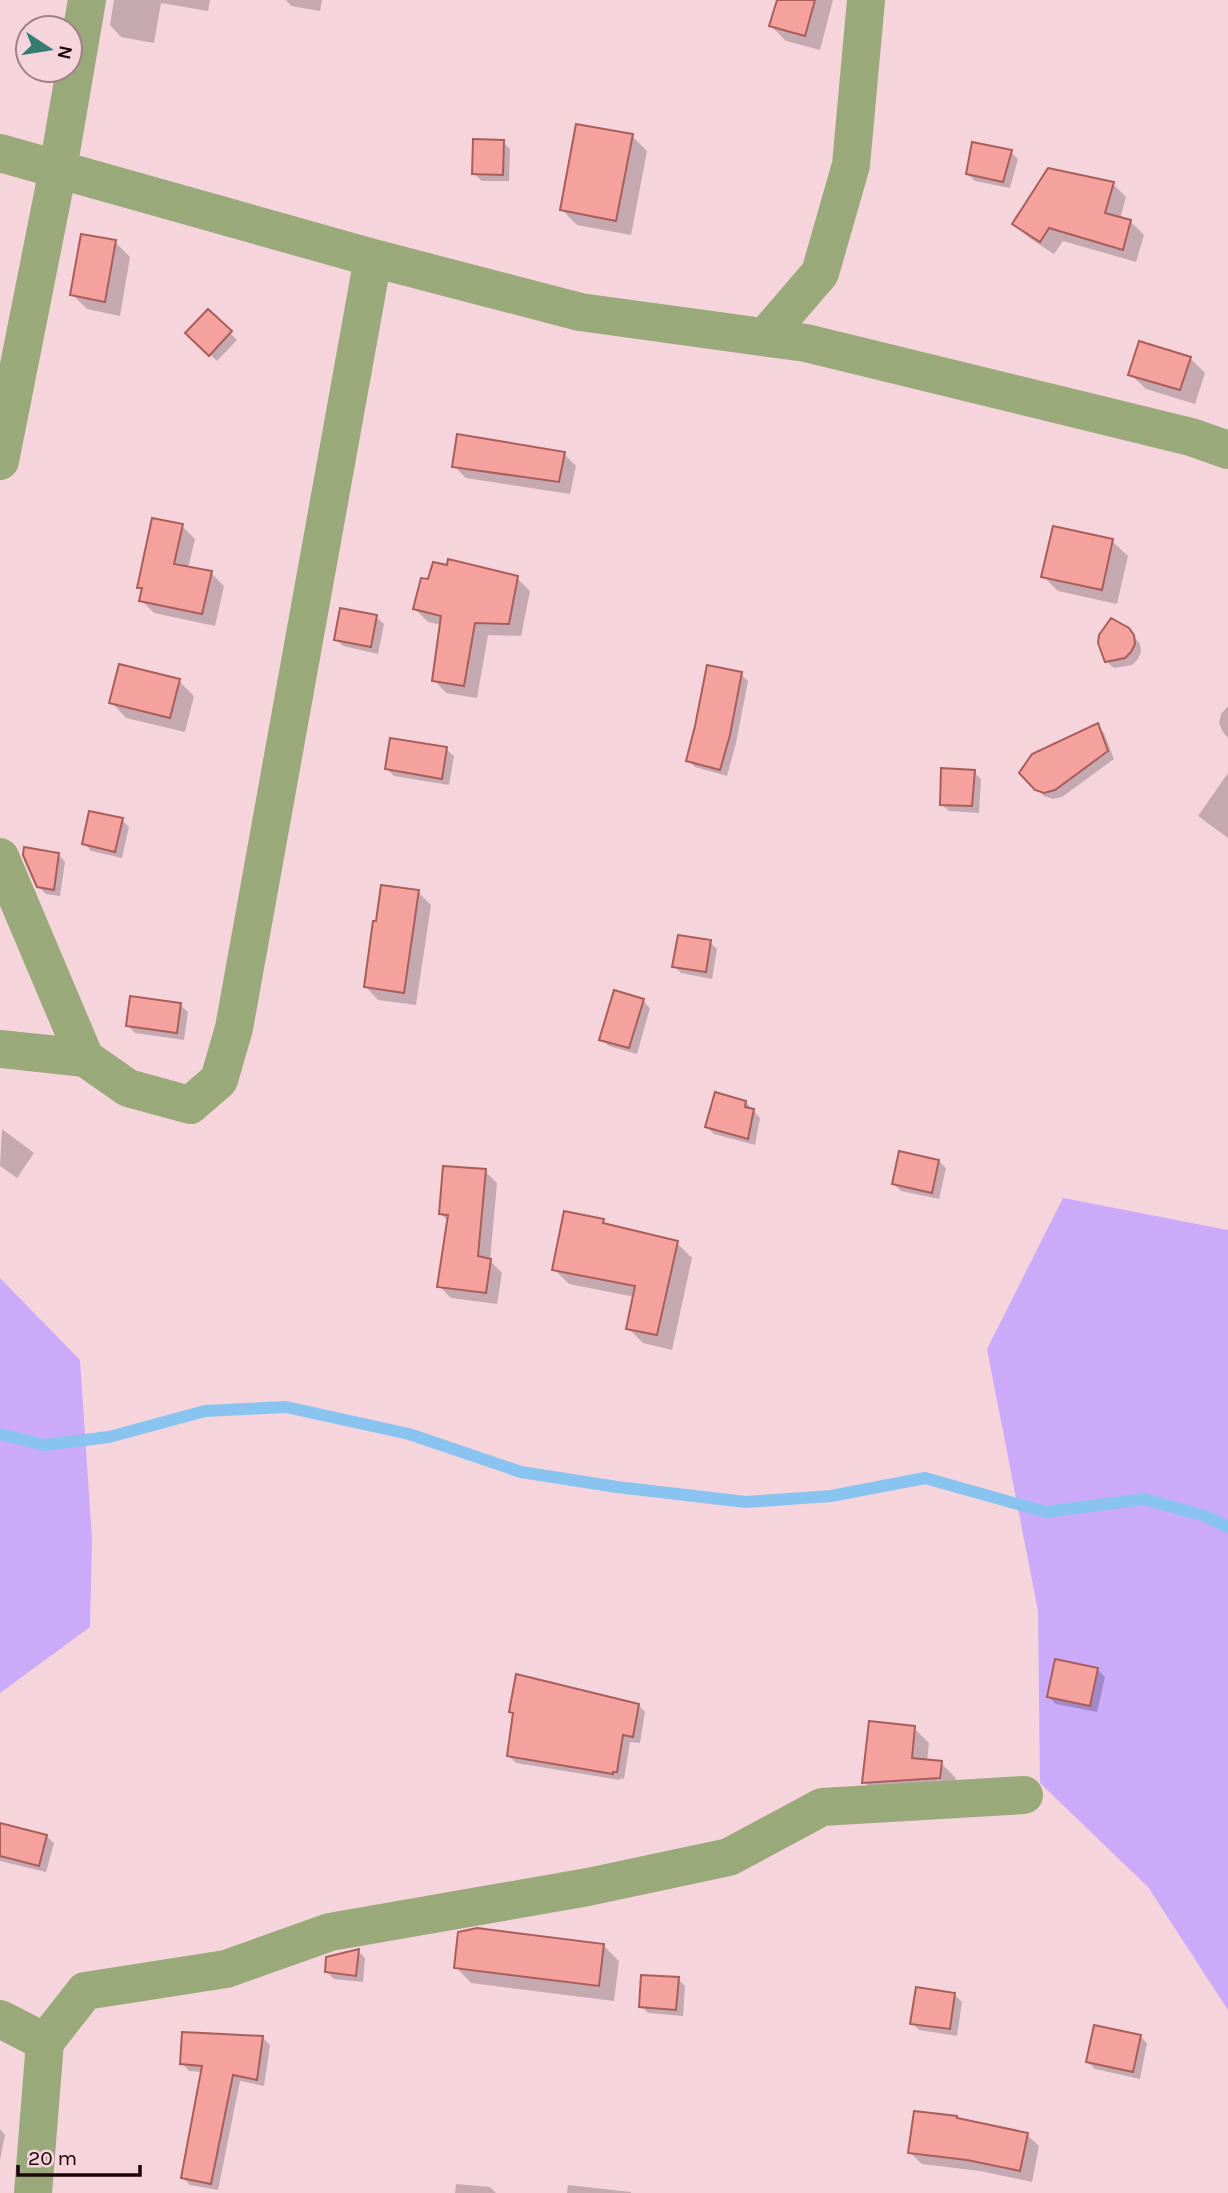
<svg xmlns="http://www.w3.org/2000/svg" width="1228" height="2193" font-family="Karla,sans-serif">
	<rect width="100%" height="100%" fill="#f6d4dc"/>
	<path fill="#caaaf9" d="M1063,1198L1228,1230V2010L1148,1887L1040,1783L1038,1611L987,1349Z
		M0,1278L80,1360L92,1538L90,1627L0,1693Z"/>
	<path fill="#0003" d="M114,0H210L208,11L161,3L154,43L121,37L110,25Z
		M286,0H322L320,11L291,6Z
		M778,0H833L820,50L786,41L771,26Z
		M632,136L647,151L631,235L577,225L562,210Z
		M503,142L510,149L509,181H482L474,174Z
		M1011,152L1018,159L1010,188L975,181L967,173Z
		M1113,184L1126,197L1120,219L1131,222L1144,235L1136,262L1063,241L1054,254L1028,237L1014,224Z
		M115,242L130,257L120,316L87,309L72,294Z
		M208,311L237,340L217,361L187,333Z
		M1190,358L1205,373L1195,404L1146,389L1130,374Z
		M564,454L576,466L570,494L466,478L454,466Z
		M182,526L195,539L188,568L211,573L224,586L215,626L154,613L141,600L143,592L139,588Z
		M1112,541L1128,556L1117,604L1058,591L1043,576Z
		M517,578L530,591L521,636L488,635L477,698L446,693L434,680L442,625L428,622L415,609Z
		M376,617L384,624L378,654L343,646L336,639Z
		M1128,629L1140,644L1141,652L1138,659L1132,665L1114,668L1106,661Z
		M741,674L748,681L736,743L727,776L695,767L688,760Z
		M179,681L194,696L185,732L126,718L111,702Z
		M1228,706V738L1223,732L1219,723L1221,714Z
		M1097,725L1104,733L1114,759L1062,797L1053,799L1044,796L1021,773Z
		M446,749L454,756L449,785L394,776L387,769Z
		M974,772L981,779L979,813L949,811L941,804Z
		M1228,773V838L1198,816Z
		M122,820L129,827L122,858L91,851L84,843Z
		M58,854L65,862L60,896L46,894L38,886Z
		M418,892L431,905L416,1005L378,1000L366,987Z
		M710,942L717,949L712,979L681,973L674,966Z
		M643,1001L650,1008L637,1054L609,1046L601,1039Z
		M180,1005L188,1012L184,1040L135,1033L128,1026Z
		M746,1102L760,1118L755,1145L714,1134L707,1127Z
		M2,1129L34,1153L17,1178L0,1166Z
		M939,1161L946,1168L939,1199L901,1191L893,1183Z
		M485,1171L497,1183L490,1261L502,1273L497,1304L451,1298L439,1286L449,1222L441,1214Z
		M603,1221L609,1227L677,1243L692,1258L672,1350L643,1343L628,1328L635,1297L569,1284L554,1269Z
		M1097,1669L1105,1677L1097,1712L1056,1704L1049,1697Z
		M638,1705L645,1712L640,1743L630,1742L624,1779L620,1778V1780L516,1763L508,1755L515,1715L511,1712Z
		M914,1728L929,1743L927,1761L941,1763L956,1778L954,1793L879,1797L864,1782Z
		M0,1825L46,1836L54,1843L46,1872L0,1861Z
		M604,1946L619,1961L614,2001L471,1983L456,1967Z
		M358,1951L365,1958L363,1982L334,1979L327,1972Z
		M678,1979L685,1986L683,2016L648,2013L641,2006Z
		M955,1995L962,2002L957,2036L919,2030L912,2023Z
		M1140,2036L1147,2043L1140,2079L1095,2069L1088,2062Z
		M263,2038L270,2045L264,2086L240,2081L218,2190L190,2185L183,2178L203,2072L189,2071L182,2063Z
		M959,2120L1027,2135L1039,2146L1032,2182L980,2171L922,2164L910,2153Z
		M0,2129L5,2135L0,2160Z
		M456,2184L490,2187L496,2193H455Z
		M568,2185L631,2192V2193H567Z"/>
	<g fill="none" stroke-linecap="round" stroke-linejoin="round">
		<path stroke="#89c4f1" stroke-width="12" d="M0,1434L44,1445L109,1437L205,1411L286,1407L409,1434L521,1472L617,1487L746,1502L831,1496L925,1478L1046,1512L1144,1499L1205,1516L1228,1527"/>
	</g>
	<path fill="#f5a29f" stroke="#a95e5c" stroke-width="2" d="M777,0H815L805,36L769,26Z
		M576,124L633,134L616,221L560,210Z
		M473,139L504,140L503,175L472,174Z
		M972,142L1012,150L1003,182L966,174Z
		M1048,168L1114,182L1105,213L1131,220L1123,250L1049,228L1040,242L1012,224Z
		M81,234L116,240L105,302L70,295Z
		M208,309L232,331L209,356L185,333Z
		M1139,341L1191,357L1180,390L1128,375Z
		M457,434L565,452L559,482L452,467Z
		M152,518L183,524L174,564L212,571L202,614L139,601L142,588H137Z
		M1053,526L1113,539L1102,590L1041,577Z
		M448,559L518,576L509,624L475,623L464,686L432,681L441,616L413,609L421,578L428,579L433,562L447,565Z
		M340,608L377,615L371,647L334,640Z
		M1111,618L1129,628L1134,635L1135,644L1131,652L1125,658L1105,662L1098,643L1099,635Z
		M119,664L180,679L170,718L109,703Z
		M707,665L742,672L730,735L720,770L686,761L695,726Z
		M1098,723L1108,751L1055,790L1044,793L1035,790L1019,773L1032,754Z
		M390,738L447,747L442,779L385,769Z
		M941,768L975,770L972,806L940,805Z
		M89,811L123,818L115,852L82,844Z
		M24,847L59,853L54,890L37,887L23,855Z
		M381,885L419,890L404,993L364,987L373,921H376Z
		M678,935L711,940L706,972L672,967Z
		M614,990L644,999L629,1048L599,1040Z
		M130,996L181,1003L177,1033L126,1026Z
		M715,1092L746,1101L745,1107L754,1109L748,1139L705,1127Z
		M899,1151L939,1160L932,1193L892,1184Z
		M443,1166L486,1169L478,1256L491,1259L486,1293L437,1287L448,1215L439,1214Z
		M564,1211L604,1219L603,1223L678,1241L657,1335L626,1329L635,1286L552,1270Z
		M1055,1659L1098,1668L1090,1706L1047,1697Z
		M516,1674L639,1704L633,1737L623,1735L617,1772H613V1774L507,1756L513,1713L509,1712Z
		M869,1721L915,1726L912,1758L942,1761L940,1778L862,1783Z
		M0,1823L47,1835L39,1866L0,1856Z
		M477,1928L604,1944L599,1986L454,1968L458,1932Z
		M359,1949L356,1976L325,1972L326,1957Z
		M641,1975L679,1977L676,2010L639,2007Z
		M916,1987L955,1993L950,2029L910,2024Z
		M1094,2025L1141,2035L1133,2072L1086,2062Z
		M182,2032L263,2036L257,2080L233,2075L211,2184L181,2178L202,2066L180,2064Z
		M914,2111L957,2116V2118L1028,2133L1020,2171L967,2160L908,2153Z"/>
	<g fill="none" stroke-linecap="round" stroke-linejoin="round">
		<path stroke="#9aa97a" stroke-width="38" d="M0,153L373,258L234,1028L219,1080L190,1105L128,1088L85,1058L0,1049
			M373,258L580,312L806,343L1191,437L1228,450
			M765,337L820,273L851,165L866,0
			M0,461L58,169L87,0
			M0,857L85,1058
			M0,2019L45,2042L33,2193
			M45,2042L85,1991L226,1969L330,1932L588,1887L729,1857L822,1807L1024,1795"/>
	</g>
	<g transform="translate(49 49) rotate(102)"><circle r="33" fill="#f6d4dc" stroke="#9f8088" stroke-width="2"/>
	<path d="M0-5L12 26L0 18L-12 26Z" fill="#377c72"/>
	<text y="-10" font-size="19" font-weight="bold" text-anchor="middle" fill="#1c030b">N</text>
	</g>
	<path d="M18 2165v10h122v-10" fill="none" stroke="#1c030b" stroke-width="3.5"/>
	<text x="28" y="2165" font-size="21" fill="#1c030b" stroke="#f6d4dc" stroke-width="5" paint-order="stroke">20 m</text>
</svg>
